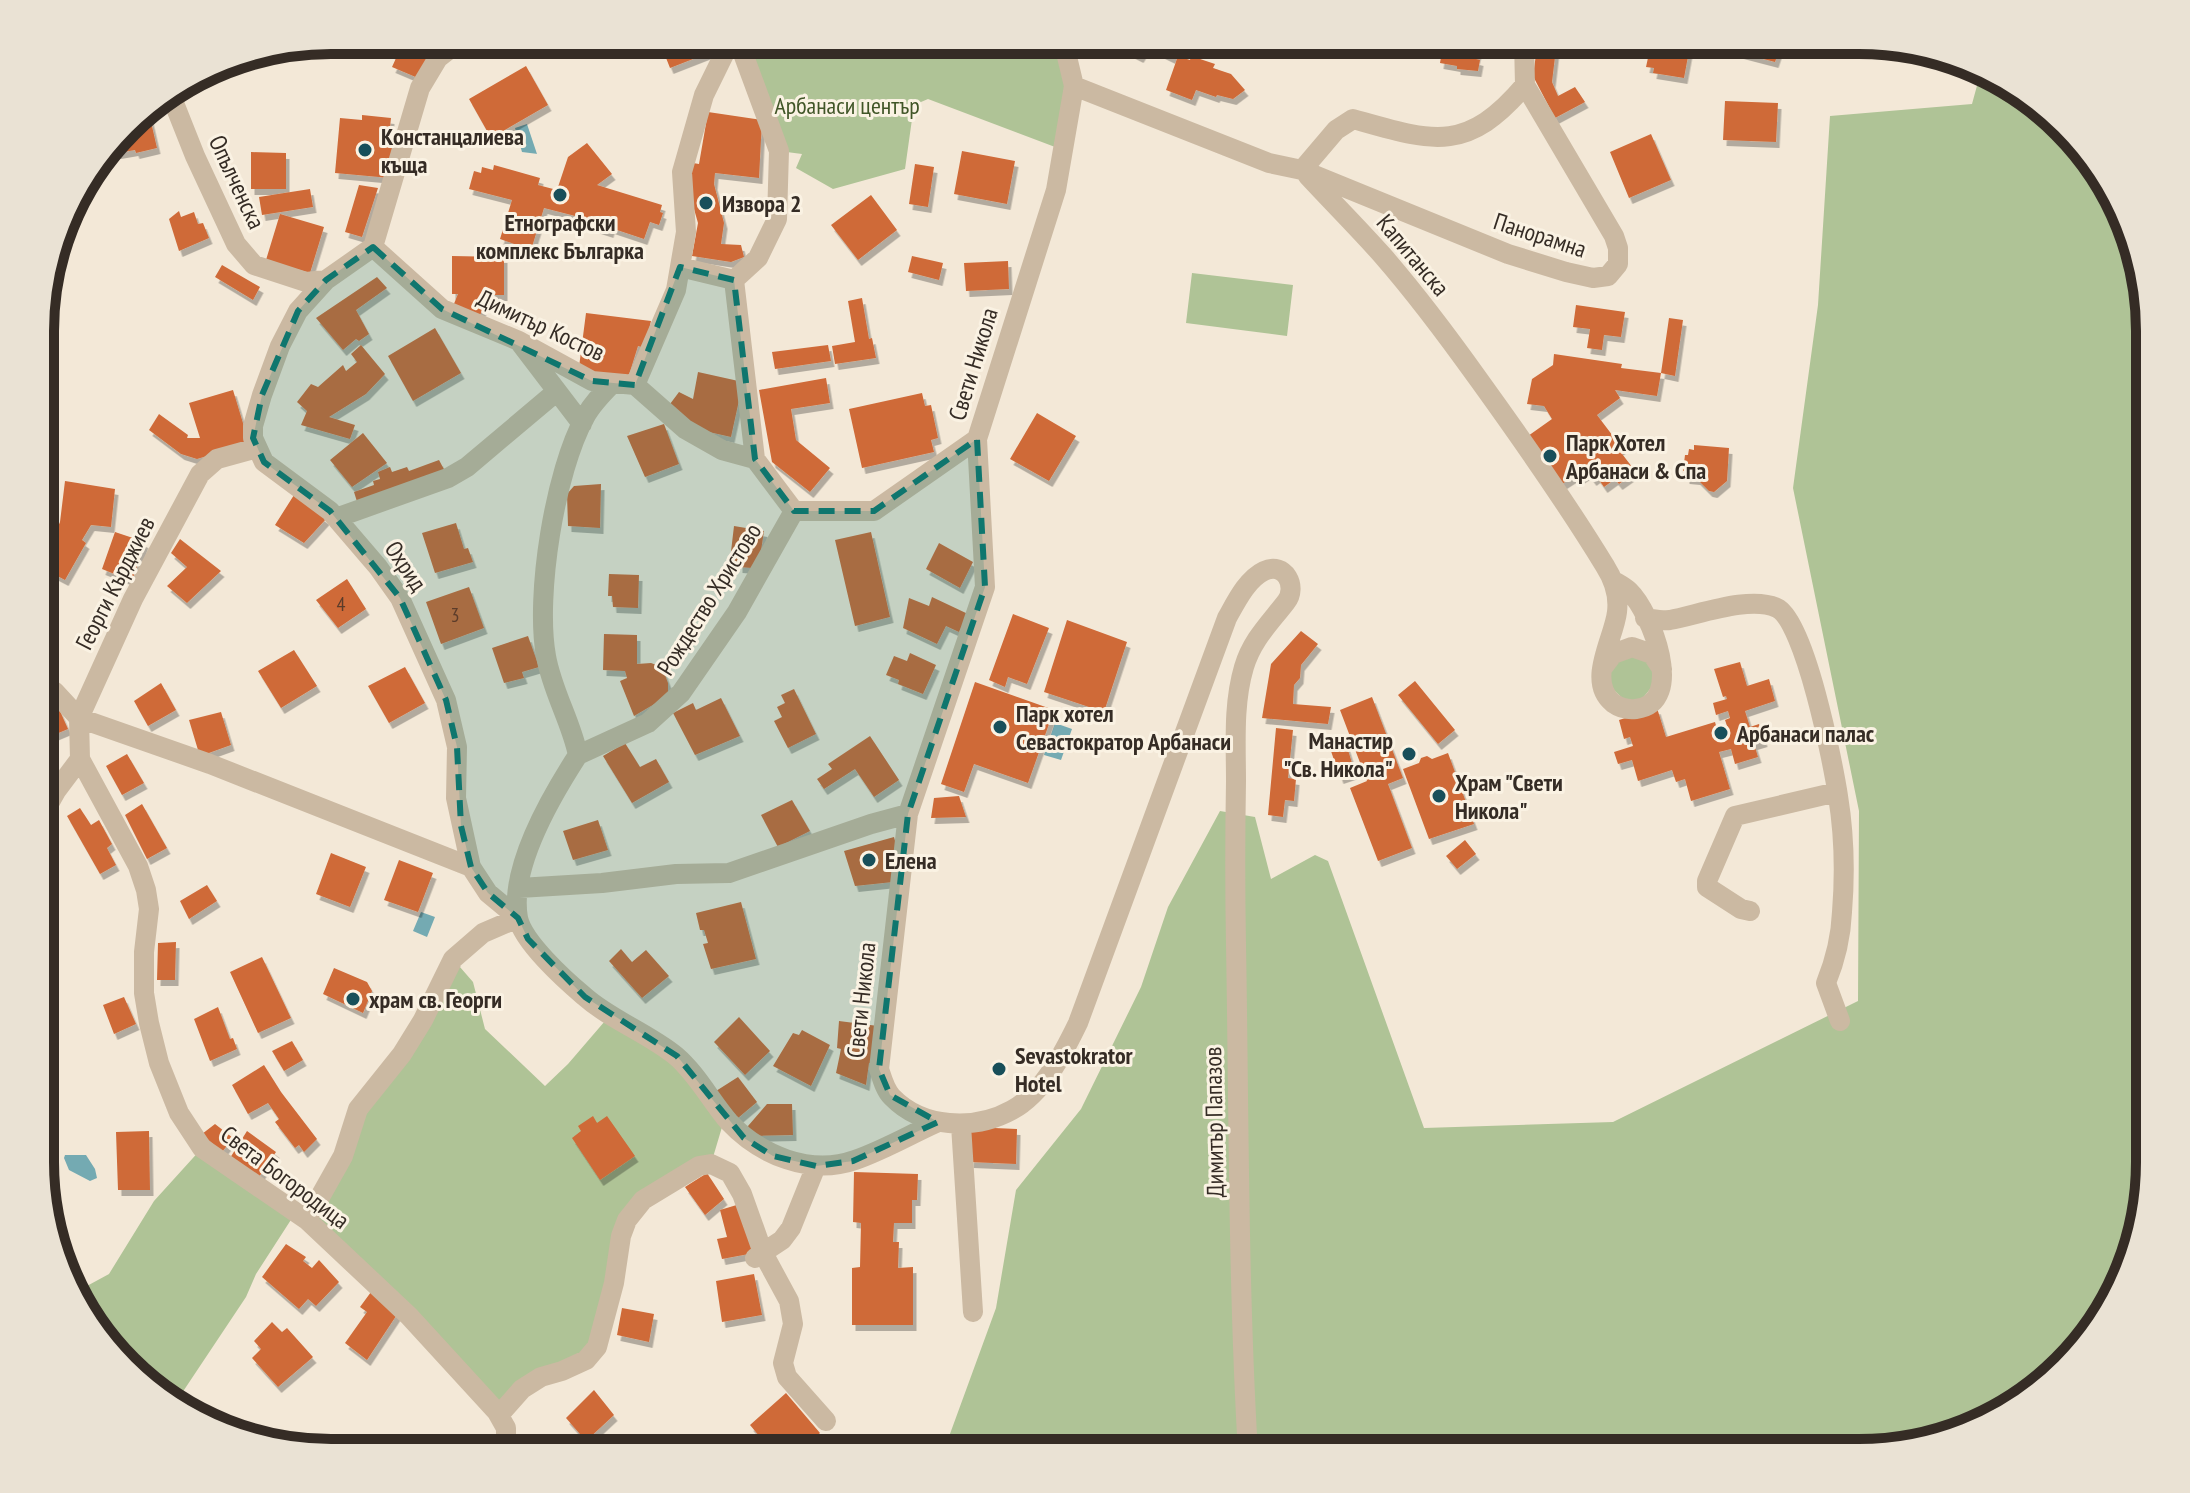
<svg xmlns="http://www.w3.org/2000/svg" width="2190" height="1493" font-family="'PT Sans Narrow',sans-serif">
	<defs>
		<filter id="shadow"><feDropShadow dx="3.5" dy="6" stdDeviation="0" flood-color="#0004"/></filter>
	</defs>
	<rect width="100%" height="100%" fill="#f3e8d7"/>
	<path fill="#afc396" d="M738,40H1063L1074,86L1063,150L928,99L914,105L905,169L833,189L796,168L802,154L779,151Z
		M1981,71L2036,100L2120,202L2149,312V1181L2134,1256L2090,1339L1988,1423L1859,1453H943L996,1308L1016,1190L1081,1109L1141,987L1168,907L1220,811L1255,817L1271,879L1315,855L1328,861L1424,1128L1613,1122L1858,1001L1859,811L1793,488L1818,305L1830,116L1972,104Z
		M1192,273L1293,285L1287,336L1186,323Z
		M1632,647L1663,673L1634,709L1601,678Z
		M453,959L473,982L485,1029L545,1086L568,1064L611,1014L677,1056L725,1117L711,1164L627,1220L597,1347L499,1415L307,1220Z
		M202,1148L296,1212L256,1274L246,1297L184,1390L177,1405L154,1393L79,1308L74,1293L109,1274L154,1201Z"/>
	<path fill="#74aab2" d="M527,124L537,154H538L522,152L515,128Z
		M1055,723L1072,729L1061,760L1044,755Z
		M421,912L435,917L427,937L413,931Z
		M65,1155H86L95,1169L97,1178L90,1181L69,1170L64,1158Z"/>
	<path fill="#cf6a38" filter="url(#shadow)" d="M392,40H425L440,44L418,78L392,67L397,56L389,52Z
		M659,40H713L716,50L670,68Z
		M1116,40H1181L1172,58L1147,46L1140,57L1114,44Z
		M1444,40L1480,44L1476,59L1480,60L1478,71L1457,69V66L1440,63Z
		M1538,40H1557L1552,82L1558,96L1575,87L1585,102L1555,118L1533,76Z
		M1722,41H1782L1775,62L1721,48Z
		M1651,44L1689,51L1684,78L1653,73L1654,68L1646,67Z
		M1178,56L1190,60L1191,56L1215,64L1213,68L1231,74L1245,90L1233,99L1217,95L1216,97L1196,90L1192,100L1166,90Z
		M526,66L548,105L491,138L469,99Z
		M1725,101L1778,103L1776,142L1723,140Z
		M148,109L157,148L136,153L135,150L106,155L124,132L131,131L130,124L139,113Z
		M708,112L762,120L759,178L715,173L714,184L724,223L721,244L741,245L744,257L731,262L692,256L698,223L686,181L693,163L699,164Z
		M362,115L391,118L390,127H395L390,178L335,173L340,118L362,120Z
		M1651,134L1671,180L1629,198L1610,152Z
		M587,143L612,174L597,185L662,205L660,212L663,213L659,225L650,222L644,239L611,228L610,232L585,224L587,219L544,208L531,250L500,239L512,200L469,189L474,171L481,173L482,167L493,170L494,165L540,178L538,185L557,190L568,157Z
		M962,151L1015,161L1007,204L954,194Z
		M251,152L286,153V189H251Z
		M915,164L934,167L928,207L909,204Z
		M359,185L378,188L362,237L345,232Z
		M310,189L313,207L262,215L259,197Z
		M871,195L897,230L858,260L831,225Z
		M179,211L181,217L194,212L198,224L203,223L209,238L179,251L169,219Z
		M280,214L324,227L310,273L266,260Z
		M452,256L504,257V295H489L477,322L451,311L458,294H452Z
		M912,256L943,263L939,280L908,272Z
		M1008,261L1009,289L966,291L964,263Z
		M222,265L260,287L253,300L215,277Z
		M377,277L387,288L356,310L369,334L359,341L356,339L343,350L316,318Z
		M862,298L869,339L872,338L876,358L835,364L832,346L855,342L848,301Z
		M1576,305L1625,312L1621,337L1604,335L1602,350L1587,348L1590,329L1573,327Z
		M586,313L651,321L645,348L638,346L628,378L594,375L579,367Z
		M1669,318L1683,320L1675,376L1661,373Z
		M435,328L461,373L413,401L388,356Z
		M361,345L385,374L366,394L329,417L355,425L350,439L301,425L307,411L297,402L311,384L318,387L343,365L346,371L357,362L351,354Z
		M828,345L831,361L775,369L772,352Z
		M1554,354L1622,364L1621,368L1661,373L1657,396L1615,390L1620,398L1597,415L1622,448L1619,450L1636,472L1619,484L1615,479L1604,487L1597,477L1593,480L1588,473L1579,479L1576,475L1562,484L1528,436L1552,419L1544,406L1527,404L1532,379L1553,365Z
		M698,372L743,382L731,437L687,427L670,404L679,392L693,399Z
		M826,378L830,403L791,409L796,440L830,468L810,492L772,462L759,390Z
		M233,390L249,443L197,459L181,454L149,430L159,414L188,435L187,438H200L189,403Z
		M922,393L925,406L931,405L938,438L931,440L934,452L862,468L849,409Z
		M1037,413L1076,436L1049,481L1010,459Z
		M664,424L679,464L645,477L627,436Z
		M363,433L387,463L352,487L330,460Z
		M1694,445L1729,448L1727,481L1714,492L1709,491L1697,479L1686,478V471H1683L1685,455H1688L1689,449L1694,450Z
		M439,460L447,475L359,508L354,492L374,485L373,481L380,479L378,472L390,467L392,472L407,467L409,471Z
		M65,481L115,489L111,527L91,525L82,540L86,543L65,580L42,568V516L47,519L45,522L57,529L60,522Z
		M601,484L600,528L568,526L567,494L574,486Z
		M294,495L326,519L304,543L275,525Z
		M456,523L464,549L468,548L473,562L435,573L422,533Z
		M734,526L764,531L759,564L752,568L739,567V562L730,560Z
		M115,532L145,542L132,581L102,569Z
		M871,532L890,617L855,626L835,540Z
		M180,539L221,571L187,603L167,586L187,567L171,553Z
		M939,543L973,562L960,588L926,569Z
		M609,574L639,575L638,608L613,607L612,596H608Z
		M347,579L366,609L338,628L316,600Z
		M469,587L484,628L441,644L426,602Z
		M932,597L968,614L959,632L946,626L937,644L903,628L909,598L929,606Z
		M1013,614L1049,628L1027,684L1008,677L1005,687L989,680Z
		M1067,620L1127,642L1104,712L1044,692Z
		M1301,631L1318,644L1301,665L1300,678L1294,685L1293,704L1331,707L1328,724L1262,718L1271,664Z
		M604,634L637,635V664L651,663L662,667L668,683V696L634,716L620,681L627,678L625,671L603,670Z
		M528,636L539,667L522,672L524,678L504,683L492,648Z
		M294,650L317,686L281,708L258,671Z
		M910,653L936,665L923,694L898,684L899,680L886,675L894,656L907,661Z
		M1740,662L1747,686L1769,679L1775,701L1745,711L1750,727L1759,724L1764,741L1754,744L1758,757L1735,764L1731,749L1719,752L1730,789L1691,801L1685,779L1676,782L1672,770L1638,781L1632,760L1618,764L1614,752L1633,746L1630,737L1624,739L1619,720L1657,708L1666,737L1715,722L1717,729L1727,726L1725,720L1730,718L1728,711L1716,715L1713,703L1727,699L1726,696L1723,697L1714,669Z
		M405,667L425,703L389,723L368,686Z
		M1415,681L1455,730L1438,744L1398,695Z
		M975,682L1054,710L1028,783L974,764L964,792L941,784Z
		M161,683L176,710L148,726L134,701Z
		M794,689L816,734L788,748L774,721L782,717L777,707L785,703L781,695Z
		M1372,697L1403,778L1388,784L1412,848L1378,861L1350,788L1367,781L1340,710Z
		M54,698L68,729L49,737L42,720V704Z
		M721,698L740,736L695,755L673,713L693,703L696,710Z
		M221,712L231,745L206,754L198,750L189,720Z
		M1276,728L1293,730L1288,778L1296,779L1294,801L1285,800L1283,817L1268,815Z
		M870,736L899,780L874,797L855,769L824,789L817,779L832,769L828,764Z
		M1345,740L1355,773L1340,778L1329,745Z
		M625,743L640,767L656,759L669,782L632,803L603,756Z
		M1448,753L1474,824L1429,839L1403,769L1419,763L1421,758L1427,756L1432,759Z
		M127,754L144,783L122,795L106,766Z
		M959,796L966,817L931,818L934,798Z
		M792,800L810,831L778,847L761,815Z
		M142,804L167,848L147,859L125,815Z
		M80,808L91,825L99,820L112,844L107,848L116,865L100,874L67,816Z
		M598,820L608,850L573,860L563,831Z
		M894,837L901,863L891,866L893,882L855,886L844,851Z
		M1465,840L1476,854L1457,869L1446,856Z
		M331,853L366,867L350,907L316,894Z
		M399,860L433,873L418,912L384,900Z
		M207,885L217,901L189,919L180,901Z
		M741,902L756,959L711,969L703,944L708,943L704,930H700L696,913Z
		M176,942L175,980H157L158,943Z
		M621,949L632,962L646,950L669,976L642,998L609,961Z
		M262,957L291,1018L258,1033L230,972Z
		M334,968L367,982L372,991L363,1013L323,994Z
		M124,997L136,1024L114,1034L103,1005Z
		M218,1007L230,1039L233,1038L237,1049L210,1061L194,1019Z
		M739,1017L770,1051L745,1075L714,1042Z
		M839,1021L878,1026L874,1063H869L866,1085L836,1073L841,1049L837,1048Z
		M802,1030L830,1045L811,1086L773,1066L793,1033L799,1035Z
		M292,1041L303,1060L284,1071L272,1051Z
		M264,1065L281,1092L317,1139L304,1152L299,1145L295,1148L275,1122L279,1119L268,1103L248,1114L232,1085Z
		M738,1077L757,1102L738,1118L716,1091Z
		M767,1104H792L793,1135L750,1136L748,1126Z
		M593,1116L597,1123L607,1116L635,1156L600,1180L572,1138L581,1131L578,1126Z
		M215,1124L233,1138L222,1152L202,1134Z
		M971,1127L1017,1129L1016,1164L970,1162Z
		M149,1131L150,1190H118L116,1132Z
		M247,1131L276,1152L259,1177L230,1158Z
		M854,1172L918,1174L917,1200H912V1223H894L893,1242H899L898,1268L913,1267V1325H852V1268L860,1267L861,1223L853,1222Z
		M707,1173L724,1199L705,1215L685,1187Z
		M740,1204L754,1253L722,1259L717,1239L727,1237L720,1210Z
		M286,1244L306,1257L303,1261L312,1268L319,1260L339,1282L316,1306L308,1299L299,1309L262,1277Z
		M754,1274L762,1315L722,1322L716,1281Z
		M371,1292L398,1313L367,1360L345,1343L367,1312L360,1307Z
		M622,1308L654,1314L649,1342L617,1335Z
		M272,1322L282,1332L287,1328L313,1357L278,1387L252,1358L261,1349L254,1341Z
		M594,1390L614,1415L586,1441L566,1418Z
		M786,1393L820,1433L798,1453H777L773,1448L771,1450L750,1425Z
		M326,1434L339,1452L303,1450Z
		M544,1436L564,1452H530Z"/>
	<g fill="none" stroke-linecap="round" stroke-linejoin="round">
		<path stroke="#cbb9a2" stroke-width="20" d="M738,40L779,151L777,219L758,258L734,280L755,459
			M1063,40L1074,86L1056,190L977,439L985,587L908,814L879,1069C882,1078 885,1090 892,1097C922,1128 974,1131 1012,1110C1043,1093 1063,1054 1078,1023L1227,618C1236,602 1247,579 1264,571C1285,561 1298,587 1286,602C1269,624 1252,640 1244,667C1233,704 1236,744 1236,781C1235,836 1235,890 1236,945C1239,1114 1238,1284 1248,1453
			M1074,86L1269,163L1302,170L1508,254L1566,272L1593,278L1608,276L1618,264V248L1614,236L1525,85L1524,40
			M170,93L195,156L236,244L254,265L306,282L326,280L373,247L420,88L438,58L461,40
			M1302,170L1336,130L1353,119C1431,141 1466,155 1525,85
			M1308,176C1333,203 1359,229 1383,256C1417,295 1449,338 1479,380C1523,441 1566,502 1605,566C1614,580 1619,595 1617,612C1614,639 1586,681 1613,703C1620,708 1628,710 1636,709C1687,703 1651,612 1629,591C1625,587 1619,584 1614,581
			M373,247L442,309L519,341L592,381L635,385L685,429L722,450L755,459L794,511H874L977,439
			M680,267L734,280
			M326,280L298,311L280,346L262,395L253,426V438L264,462L330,511L378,567L400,598L446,700L457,747L456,798L471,867L488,893L518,918
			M521,344L582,424
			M612,384C602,394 592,404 585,417C555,471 535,595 546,656C552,691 571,721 578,755C552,795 509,868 518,918C523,942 565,980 584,996C611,1020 648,1033 676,1056C697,1074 711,1101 729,1122C760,1155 810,1176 855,1160C884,1150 911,1134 938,1122
			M635,385L676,290L686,232L682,172L704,95L731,40
			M336,518L448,478L467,467L556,392
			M1645,618C1653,619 1662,621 1670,620C1698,615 1750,595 1777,608C1805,621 1833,763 1838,796C1844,833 1845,875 1842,912C1841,936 1835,961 1826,983L1840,1021
			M1604,666L1613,654L1632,647L1652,654L1662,669
			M42,683L55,692L79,718L210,764L471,867
			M578,755L648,723L681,693L737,612L794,511
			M80,759L138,866L146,890L149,909L144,952V993L149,1023L159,1063L179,1113L202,1148L307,1220L409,1316L497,1412L506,1428V1448L502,1452
			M42,816L56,791L80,759L79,718L133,599L200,474L217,459L257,448
			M519,888L602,883L676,874L729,873L871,824L908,814
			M1750,911L1741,909L1707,887V881L1735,816L1837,792
			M961,1125L973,1312
			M307,1220L343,1156L358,1109L402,1054L423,1020L453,959L483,933L518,918
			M755,1258L782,1240L791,1228L816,1166
			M499,1415L522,1389L541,1377L562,1371L586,1360L597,1347L614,1283L621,1236L627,1220L643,1200L699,1166L711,1164L730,1173L742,1194L763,1253L789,1301L793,1324L783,1363L787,1377L826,1421"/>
	</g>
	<path fill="#0f766e" fill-opacity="0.2" stroke="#0f766e" stroke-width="6" stroke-dasharray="16 10" stroke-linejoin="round" d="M373,247L442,309L592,381L635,385L680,267L734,280L755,459L794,511H874L977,439L985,587L908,814L879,1069L890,1095L938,1122L853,1161L816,1166L773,1156L744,1138L677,1056L585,997L528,939L518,918L488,893L471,867L461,826L457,747L446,700L400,598L330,511L264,462L253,438L262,395L298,311L326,280Z"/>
	<g fill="#184f5a" stroke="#faf2e3" stroke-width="3">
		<circle cx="365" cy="150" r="8"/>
		<circle cx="560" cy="195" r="8"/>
		<circle cx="706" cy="203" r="8"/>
		<circle cx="1550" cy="456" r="8"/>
		<circle cx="1000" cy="727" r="8"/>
		<circle cx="1721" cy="733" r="8"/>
		<circle cx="1409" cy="754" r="8"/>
		<circle cx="1439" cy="796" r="8"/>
		<circle cx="869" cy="860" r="8"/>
		<circle cx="353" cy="999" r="8"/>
		<circle cx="999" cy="1069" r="8"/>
	</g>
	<g text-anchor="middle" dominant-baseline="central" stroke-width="6" stroke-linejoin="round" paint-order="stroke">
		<g font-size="20" fill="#5c3c2a">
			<text x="341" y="604">4</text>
			<text x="455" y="615">3</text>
		</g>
		<g font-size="24" fill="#405527" stroke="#faf2e3">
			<text x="847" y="105">Арбанаси център</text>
		</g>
		<g font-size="24" font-weight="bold" fill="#352c25" stroke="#faf2e3" text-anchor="start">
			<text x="381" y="136">Констанцалиева<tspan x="381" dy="28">къща</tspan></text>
			<text x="722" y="203">Извора 2</text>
			<text x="560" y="222" text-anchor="middle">Етнографски<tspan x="560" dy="28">комплекс Българка</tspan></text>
			<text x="1566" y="442">Парк Хотел<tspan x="1566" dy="28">Арбанаси &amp; Спа</tspan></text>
			<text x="1016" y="713">Парк хотел<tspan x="1016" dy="28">Севастократор Арбанаси</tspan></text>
			<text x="1737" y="733">Арбанаси палас</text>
			<text x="1393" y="740" text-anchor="end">Манастир<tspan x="1393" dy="28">"Св. Никола"</tspan></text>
			<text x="1455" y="782">Храм "Свети<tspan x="1455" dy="28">Никола"</tspan></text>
			<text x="885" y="860">Елена</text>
			<text x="369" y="999">храм св. Георги</text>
			<text x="1015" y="1055">Sevastokrator<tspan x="1015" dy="28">Hotel</tspan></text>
		</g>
		<g font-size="24" fill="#352c25" stroke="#faf2e3">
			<text transform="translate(237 182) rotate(65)">Опълченска</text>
			<text transform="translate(1540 235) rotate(18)">Панорамна</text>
			<text transform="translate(1413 255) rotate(50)">Капитанска</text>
			<text transform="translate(541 325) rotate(25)">Димитър Костов</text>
			<text transform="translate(973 364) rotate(-73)">Свети Никола</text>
			<text transform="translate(406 566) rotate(56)">Охрид</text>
			<text transform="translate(115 583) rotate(-63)">Георги Кърджиев</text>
			<text transform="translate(709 599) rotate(-58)">Рождество Христово</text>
			<text transform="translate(861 1000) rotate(-84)">Свети Никола</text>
			<text transform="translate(1214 1122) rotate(-91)">Димитър Папазов</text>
			<text transform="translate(285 1177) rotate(37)">Света Богородица</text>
		</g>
	</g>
	<path d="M0 0H2190V1493H0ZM331 54H1859A277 277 0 0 1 2136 331V1162A277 277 0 0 1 1859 1439H331A277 277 0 0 1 54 1162V331A277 277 0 0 1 331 54Z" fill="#eae2d4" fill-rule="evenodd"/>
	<path fill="none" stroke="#352c25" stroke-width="10" d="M331 54H1859A277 277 0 0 1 2136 331V1162A277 277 0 0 1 1859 1439H331A277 277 0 0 1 54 1162V331A277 277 0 0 1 331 54Z"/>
</svg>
